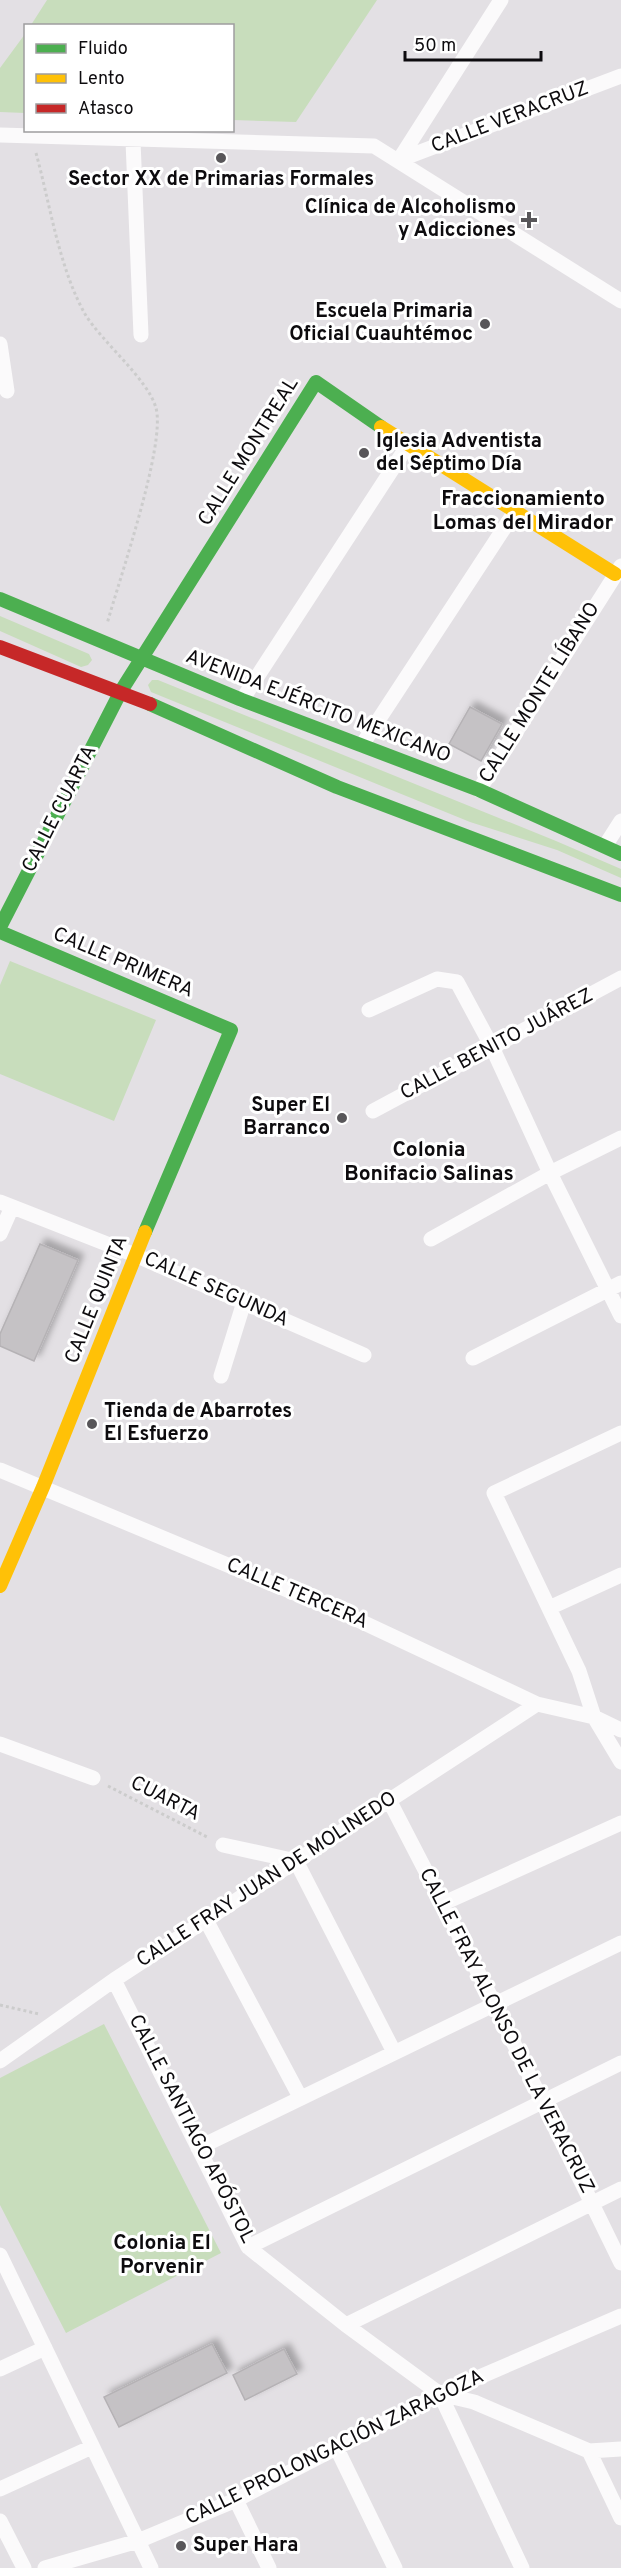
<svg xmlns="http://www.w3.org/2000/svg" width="621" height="2568" font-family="Overpass,sans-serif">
	<defs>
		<filter id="shadow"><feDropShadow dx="5.5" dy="-5.5" stdDeviation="3" flood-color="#0004"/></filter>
	</defs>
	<rect width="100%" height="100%" fill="#e3e0e4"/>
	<path fill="#c8ddbc" d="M47,0H377L296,122L233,120L232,26L31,25Z
		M25,34V113L0,112V68Z
		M0,616L89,654L92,660L88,665L81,667L0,631Z
		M152,680H158L556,841L621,869V878L557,850L470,822L151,692L148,685Z
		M10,961L156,1020L114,1121L0,1074V985Z
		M104,2024L221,2253L66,2333L0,2205V2078Z"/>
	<path fill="#c5c2c5" stroke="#b5b2b5" stroke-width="1.5" filter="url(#shadow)" d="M470,707L502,724L481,761L449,744Z
		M40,1244L78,1260L34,1361L0,1346V1334Z
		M212,2344L227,2373L119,2427L104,2397Z
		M284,2349L297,2374L245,2400L233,2375Z"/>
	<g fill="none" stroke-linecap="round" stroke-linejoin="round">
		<path stroke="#ccc" stroke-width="3" stroke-dasharray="3 3" stroke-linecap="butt" d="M36,153C50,204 59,268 85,314C101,341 148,379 156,408C166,445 119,580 107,624
			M108,1786L209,1838
			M0,2005L39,2014"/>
		<path stroke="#fbfafb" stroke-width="15" d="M0,135L374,146L621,301
			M133,141L141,335
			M399,160L621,76
			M399,160L501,0
			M0,344L7,391
			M242,700L408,445
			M362,745L516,510
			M479,790L621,566
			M605,846L621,821
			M369,1010L437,979L457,982L492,1047L550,1173L621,1316
			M373,1111L621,978
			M0,1202L135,1255L364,1355
			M0,1234L12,1207
			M431,1239L550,1173L621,1138
			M473,1358L621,1283
			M221,1376L244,1302
			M621,1433L494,1493L579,1671L594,1717L621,1762
			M0,1470L345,1614L537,1704L594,1717L621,1730
			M549,1608L621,1575
			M0,1744L93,1778
			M389,1800L494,2003L621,2263
			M223,1845L296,1861L394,2052
			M444,1903L621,1823
			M206,1920L300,2097
			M114,1980L248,2247L346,2325L440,2394L474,2402L589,2451L621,2449
			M0,2061L114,1980L537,1704
			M198,2148L621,1943
			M248,2247L621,2063
			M0,2255L151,2568
			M346,2325L621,2189
			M0,2369L45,2348
			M440,2394L522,2568
			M337,2449L395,2568
			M589,2451L621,2518
			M0,2489L92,2447
			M236,2500L269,2568
			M0,2521L24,2568
			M45,2568L138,2541L236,2500L440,2394L621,2316"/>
		<path stroke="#4caf50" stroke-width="14" d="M0,599L242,700L479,790L621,854
			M150,704L337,787L621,895
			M0,927L121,691L316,382L381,427
			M0,932L231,1030L145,1232"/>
		<path stroke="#ffc107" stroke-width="14" d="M381,427L615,574
			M0,1586L43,1487L145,1232"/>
		<path stroke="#c62828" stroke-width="14" d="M0,647L150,704"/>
	</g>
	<g fill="#585659" stroke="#fff" stroke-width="2">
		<circle cx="221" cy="158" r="6"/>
		<path d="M526 211h6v6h6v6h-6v6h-6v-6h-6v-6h6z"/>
		<circle cx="485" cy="324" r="6"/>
		<circle cx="364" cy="453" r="6"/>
		<circle cx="342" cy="1118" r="6"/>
		<circle cx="92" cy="1424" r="6"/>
		<circle cx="181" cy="2546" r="6"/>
	</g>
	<g text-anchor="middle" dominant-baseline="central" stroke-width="6" stroke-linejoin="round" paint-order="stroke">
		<g font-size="20" fill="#0d0b0e" stroke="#fff">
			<text transform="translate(510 118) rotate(-21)">CALLE VERACRUZ</text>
			<text transform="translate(249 452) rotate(-58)">CALLE MONTREAL</text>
			<text transform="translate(540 693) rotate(-58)">CALLE MONTE LÍBANO</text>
			<text transform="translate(318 707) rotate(21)">AVENIDA EJÉRCITO MEXICANO</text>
			<text transform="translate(60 809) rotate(-63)">CALLE CUARTA</text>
			<text transform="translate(123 963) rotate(23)">CALLE PRIMERA</text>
			<text transform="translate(497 1045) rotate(-28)">CALLE BENITO JUÁREZ</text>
			<text transform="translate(216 1290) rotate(24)">CALLE SEGUNDA</text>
			<text transform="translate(97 1300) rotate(-68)">CALLE QUINTA</text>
			<text transform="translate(297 1594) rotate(23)">CALLE TERCERA</text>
			<text transform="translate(165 1799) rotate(27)">CUARTA</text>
			<text transform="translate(267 1880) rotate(-33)">CALLE FRAY JUAN DE MOLINEDO</text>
			<text transform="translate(506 2031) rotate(63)">CALLE FRAY ALONSO DE LA VERACRUZ</text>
			<text transform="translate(191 2129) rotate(63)">CALLE SANTIAGO APÓSTOL</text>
			<text transform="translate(335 2448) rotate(-26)">CALLE PROLONGACIÓN ZARAGOZA</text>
		</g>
		<g font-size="20" font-weight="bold" fill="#0d0b0e" stroke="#fff" text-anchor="end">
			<text x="221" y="180" text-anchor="middle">Sector XX de Primarias Formales</text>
			<text x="516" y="208">Clínica de Alcoholismo<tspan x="516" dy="23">y Adicciones</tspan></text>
			<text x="473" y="312">Escuela Primaria<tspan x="473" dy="23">Oficial Cuauhtémoc</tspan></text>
			<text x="376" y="442" text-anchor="start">Iglesia Adventista<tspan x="376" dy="23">del Séptimo Día</tspan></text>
			<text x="330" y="1106">Super El<tspan x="330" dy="23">Barranco</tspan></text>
			<text x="104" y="1412" text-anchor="start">Tienda de Abarrotes<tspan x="104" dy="23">El Esfuerzo</tspan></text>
			<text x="193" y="2546" text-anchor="start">Super Hara</text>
		</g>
		<g font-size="21" font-weight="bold" fill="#0d0b0e" stroke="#fff">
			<text x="523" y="499">Fraccionamiento<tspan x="523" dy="24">Lomas del Mirador</tspan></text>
			<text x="429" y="1150">Colonia<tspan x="429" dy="24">Bonifacio Salinas</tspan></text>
			<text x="162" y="2243">Colonia El<tspan x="162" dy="24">Porvenir</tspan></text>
		</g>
	</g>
	<rect x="24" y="24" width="210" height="108" fill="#ffffff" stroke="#9e9d9f" stroke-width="1.5"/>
	<rect x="36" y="44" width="30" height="9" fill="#4caf50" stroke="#9e9d9f" stroke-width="1.5"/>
	<text x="78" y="54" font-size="18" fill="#0d0b0e">Fluido</text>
	<rect x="36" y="74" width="30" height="9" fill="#ffc107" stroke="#9e9d9f" stroke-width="1.5"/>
	<text x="78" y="84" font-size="18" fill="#0d0b0e">Lento</text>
	<rect x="36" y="104" width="30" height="9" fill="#c62828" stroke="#9e9d9f" stroke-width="1.5"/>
	<text x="78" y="114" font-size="18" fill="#0d0b0e">Atasco</text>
	<path d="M405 51v9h136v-9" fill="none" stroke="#0d0b0e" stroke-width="3"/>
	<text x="414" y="51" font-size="18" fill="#0d0b0e" stroke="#ffffff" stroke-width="4.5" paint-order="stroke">50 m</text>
</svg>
